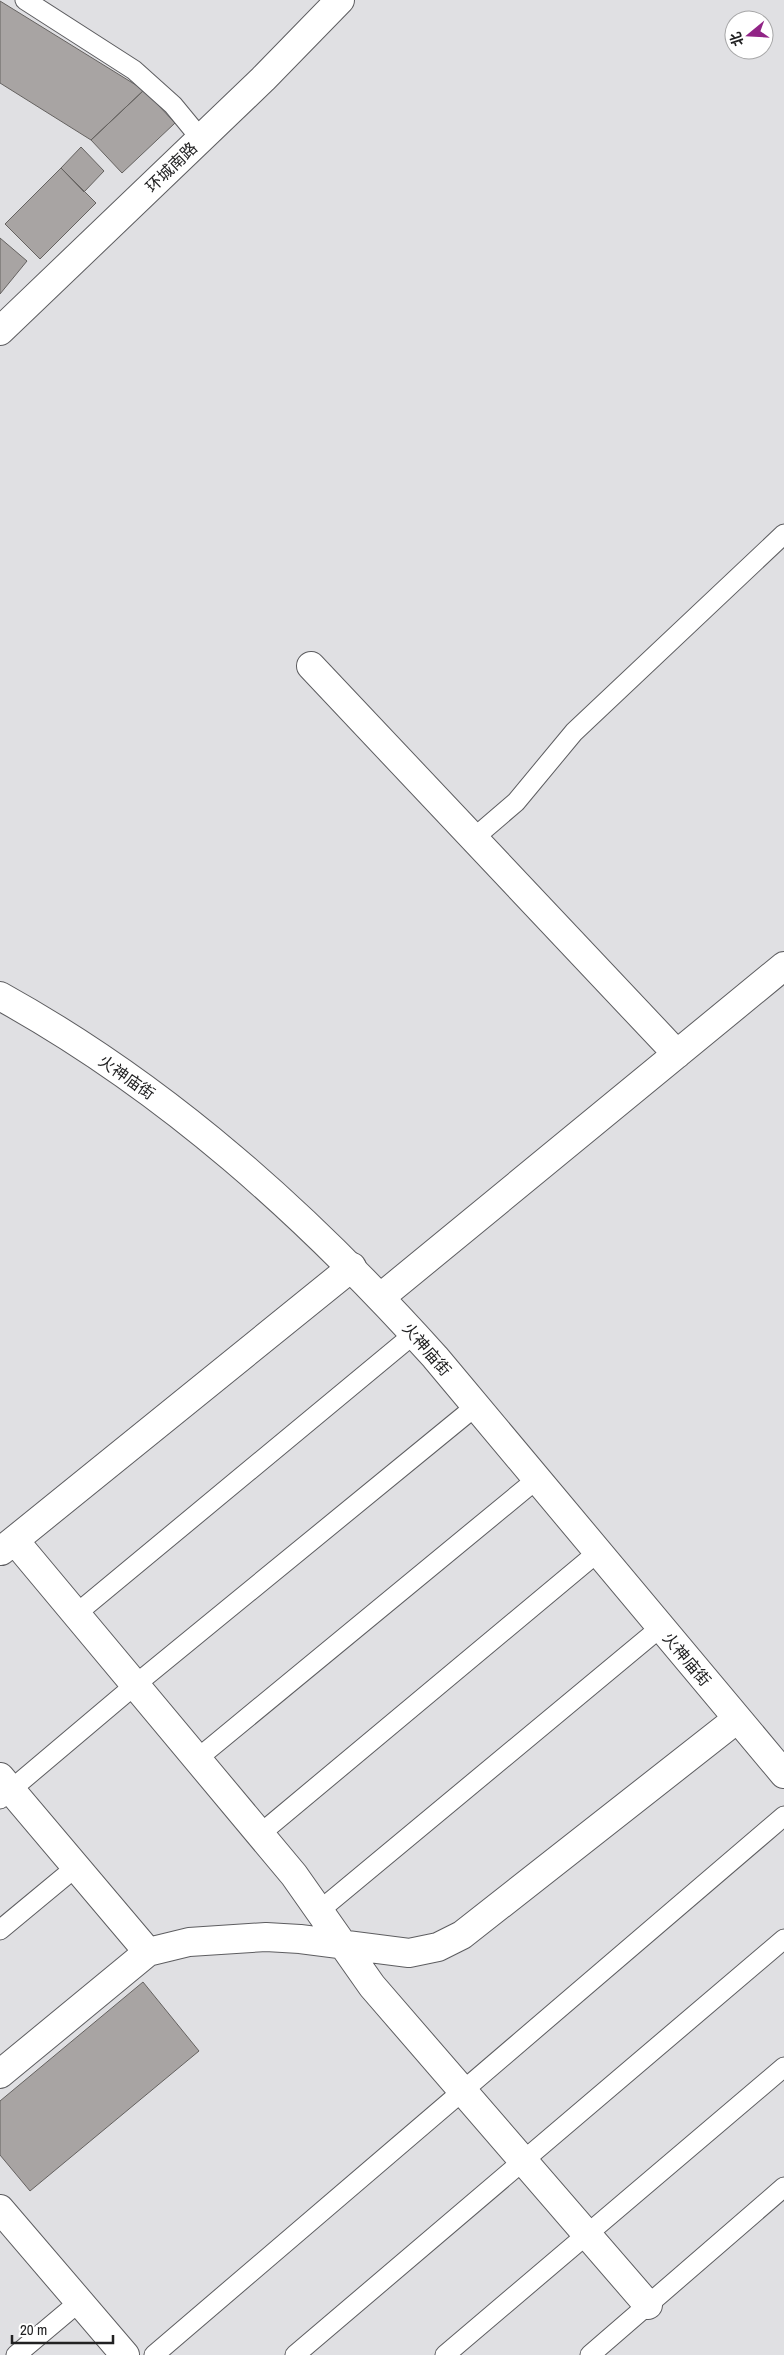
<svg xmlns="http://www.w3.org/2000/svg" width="784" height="2355" font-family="'Archivo Narrow','Noto Sans SC',sans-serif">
	<rect width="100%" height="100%" fill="#e0e0e3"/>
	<path fill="#a8a4a3" stroke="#656260" d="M0,1L144,90L91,140L0,83Z
		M144,90L175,123L122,173L91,140Z
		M81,147L104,171L84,192L61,168Z
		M61,168L96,203L40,259L5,224Z
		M0,238L27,261L0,294Z
		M143,1982L199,2051L30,2191L0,2155V2101Z"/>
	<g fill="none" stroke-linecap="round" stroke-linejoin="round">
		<defs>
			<path id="service" d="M25,0L134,70L173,105L201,139
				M474,838L516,802L574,732L784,534
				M76,1614L414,1334
				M197,1759L537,1479
				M0,1799L135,1685L476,1406
				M260,1834L598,1552
				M319,1911L661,1627
				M0,1930L76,1867
				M16,2355L79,2302
				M154,2355L784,1816
				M295,2355L784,1939
				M445,2355L784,2067
				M590,2355L784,2187"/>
			<path id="minor" d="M311,666L677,1054
				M381,1297L784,966
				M15,1541L294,1875L372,1986L648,2305
				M1,1551L352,1267
				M0,1777L148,1952
				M0,2074L148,1952L189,1942L266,1937L300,1939L409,1953L438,1947L462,1935L737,1719
				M0,2209L125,2355"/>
			<path id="tertiary" d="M0,331L263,79L340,0"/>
			<path id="secondary" d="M0,996C168,1089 307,1215 435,1357L784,1774"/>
		</defs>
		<use href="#service" stroke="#5d5d60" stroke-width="21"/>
		<use href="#minor" stroke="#5d5d60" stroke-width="30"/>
		<use href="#tertiary" stroke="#5d5d60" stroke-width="30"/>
		<use href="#secondary" stroke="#5d5d60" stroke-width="30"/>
		<use href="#service" stroke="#fff" stroke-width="19"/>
		<use href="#minor" stroke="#fff" stroke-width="28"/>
		<use href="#tertiary" stroke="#fff" stroke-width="28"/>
		<use href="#secondary" stroke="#fff" stroke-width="28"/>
	</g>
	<g text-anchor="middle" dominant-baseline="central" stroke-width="4.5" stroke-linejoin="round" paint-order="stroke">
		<g font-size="16" fill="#212122" stroke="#fff">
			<text transform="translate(171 167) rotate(-44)">环城南路</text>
			<text transform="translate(127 1077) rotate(35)">火神庙街</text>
			<text transform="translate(427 1349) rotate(49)">火神庙街</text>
			<text transform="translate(687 1659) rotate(50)">火神庙街</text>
		</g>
	</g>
	<g transform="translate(749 35) rotate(252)"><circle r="24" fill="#ffffff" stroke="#a6a6a7"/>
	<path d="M0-4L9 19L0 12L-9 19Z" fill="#912486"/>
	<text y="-8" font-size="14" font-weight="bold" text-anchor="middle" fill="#212122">北</text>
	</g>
	<path d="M12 2335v8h101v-8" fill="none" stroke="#212122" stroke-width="2.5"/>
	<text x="20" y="2335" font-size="15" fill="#212122" stroke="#ffffff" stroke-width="4" paint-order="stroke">20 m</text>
</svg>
